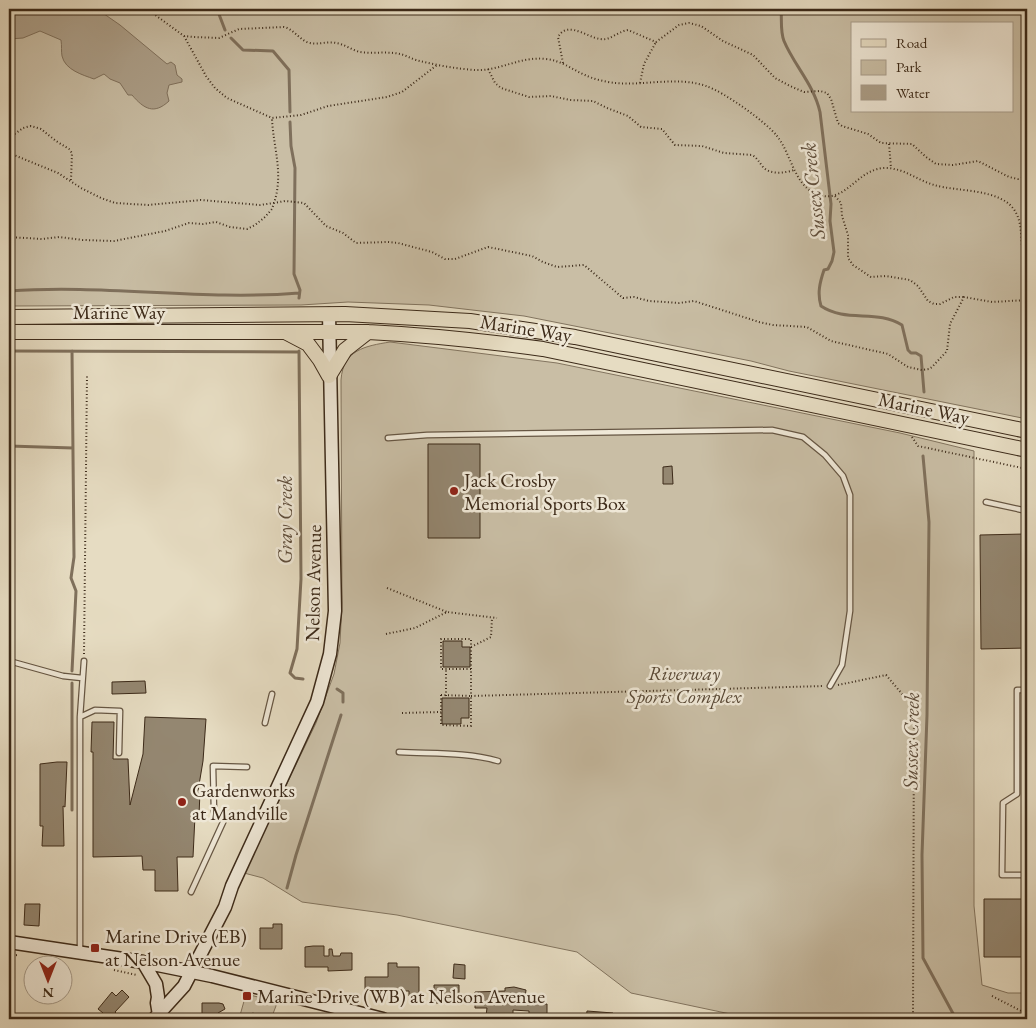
<svg xmlns="http://www.w3.org/2000/svg" width="1036" height="1028" font-family="'EB Garamond',serif">
<style>
.green{fill:#c9bea5;stroke:#82745f;fill-rule:evenodd}
.water{fill:#ac9f89;stroke:#7f705c}
.lines{fill:none;stroke-linecap:round;stroke-linejoin:round}
.stream{stroke:#7f705c;stroke-width:3}
.building{fill:#948771;stroke:#3c2a19}
.lane-casing{stroke:#665643;stroke-width:7}
.secondary-casing{stroke:#3c2a19;stroke-width:15}
.primary-casing{stroke:#3c2a19;stroke-width:16}
.path{stroke:#3c2a19;stroke-width:2;stroke-dasharray:1 2.5;stroke-linecap:butt}
.lane{stroke:#efe8d7;stroke-width:4.5}
.secondary{stroke:#efe8d7;stroke-width:12}
.primary{stroke:#e6dcc2;stroke-width:14}
.poi-dot{fill:#8f2418;stroke:#efe8d7;stroke-width:2}
.labels{text-anchor:middle;stroke-width:5;stroke-linejoin:round;paint-order:stroke}
.street-label{font-size:20px;fill:#3c2a19;stroke:#efe8d7}
.poi-label{font-size:20px;fill:#3c2a19;stroke:#efe8d7;text-anchor:start}
.park-label{font-size:20px;font-style:italic;fill:#584835;stroke:#efe8d7}
.water-label{font-size:21px;font-style:italic;fill:#5e4d3b;stroke:#efe8d7}
</style>
<rect width="100%" height="100%" fill="#e6dcc2"/>
<filter id="stains"><feTurbulence type="fractalNoise" baseFrequency=".004" numOctaves="4"/><feColorMatrix values="0 0 0 0 .2 0 0 0 0 .09 0 0 0 0 .02 0 0 0 .5 -.17"/></filter>
<radialGradient id="worn" r=".72"><stop offset=".6" stop-color="#630" stop-opacity="0"/><stop offset="1" stop-color="#630" stop-opacity=".3"/></radialGradient>
<path class="green" d="M9 9H1027V419L789 371 751 361 524 316 429 305 348 302 301 305 9 306ZM852 24H1012V111H852Z
M390 342 557 363 900 433 974 451V906L982 985 1008 993H1027V1019H754L631 993 577 952 397 915 302 902 263 878 244 873 316 723 334 674 340 643 342 603 341 380C343 350 365 346 390 342Z
M246 994 266 999 273 997 279 998 271 1019H239Z"/>
<path class="water" d="M9 9H97L120 25 167 64 171 62 175 65 177 75 182 79V82L169 85 167 93 169 101C154 115 144 109 132 95H128L120 83 110 79 104 74 94 79C83 75 65 70 62 56 61 51 62 46 61 40L40 31 23 38 9 39Z"/>
<g class="lines">
<path class="stream" d="M217 9 225 30
M781 9C782 19 780 31 784 41 794 65 814 85 820 112L831 204 830 221 834 252 832 261 828 269 824 270C820 282 817 293 821 306 846 323 877 309 902 325L908 350 911 353H916L921 356 924 392
M231 38 243 50 273 51 289 70 290 112
M290 122 291 146 295 168 294 274 300 290 299 298
M9 291C106 284 202 301 299 293
M9 351 299 352
M72 351 74 557 71 578 76 591 72 671
M299 351 301 579 297 649 290 673 295 678 303 679
M9 446 73 448
M923 456 929 522 927 715 922 855 923 958 956 1019
M337 689 343 693V702
M72 810V683
M287 888 296 855 341 715
M252 1019 253 1014"/>
</g>
<path class="building" d="M428 444H480V538H428Z
M672 466 673 484H663V467Z
M1025 534 1027 546V648L981 649 980 535Z
M443 641H462V647H470V667H443Z
M145 681 146 693 112 694V682Z
M442 698H469V718H461V724H442Z
M145 717 206 719 203 761 198 791H200L199 816H195L193 857H177L178 891H155V870H143L142 856 93 857V752H91L92 722H114L113 759H128L130 805 143 754Z
M57 762H67L65 807 63 806 64 846H42L43 826H40V764Z
M984 899H1027V957H984Z
M25 904H40L39 926 24 925Z
M273 924H282V949H260V928H273Z
M313 946H324V956H329V949H332L333 956H340L341 953H352V970L328 971V967H305V947Z
M388 963H397V967H419V996H409V991H365V977H388Z
M454 964 465 965V979L453 978Z
M434 985H459V1003H434Z
M505 988 514 987 526 990 525 998H538L540 1004H547V1019H529V1011L513 1010V1018L486 1016 487 1008H475V992L505 991Z
M122 990 129 997 115 1012 117 1014 113 1019H92L103 1013 98 1009 112 992 116 996Z
M202 1003H219L223 1004 225 1009 218 1013V1019H202Z
M587 1011 613 1013 612 1019H586Z"/>
<g class="lines">
<defs>
<path id="lane" d="M388 438 427 435 772 430 803 437 825 455 843 476 850 495V611L842 665 830 686
M986 502 1027 511
M9 661 63 676 82 678
M1027 690H1017V794L1003 803 1002 875H1027
M80 717 84 661
M265 723 272 694
M399 752C432 754 466 752 498 761
M191 892 225 818 214 812 213 766 247 767
M80 951V717L95 710 120 711 119 753"/>
<path id="secondary" d="M9 942 143 962 212 976 383 1019
M143 962 156 984 158 997 157 1003 159 1015
M154 1019 184 986 225 907 232 886 317 702 330 654 335 611 329 314"/>
<path id="primary" d="M9 317 345 314 470 321 575 337 1027 431
M9 332H368C427 335 485 341 543 349L1027 450
M287 333 308 344 320 360 329 376 345 350 368 332"/>
</defs>
<use href="#lane" class="lane-casing"/>
<use href="#secondary" class="secondary-casing"/>
<use href="#primary" class="primary-casing"/>
<path class="path" d="M147 9 184 36 194 37 219 38 239 29 284 27C294 29 300 41 310 43 318 45 327 41 336 43 344 44 352 50 360 52 373 54 387 51 400 54 405 55 410 58 416 60 435 65 457 69 476 70 500 71 521 56 545 59 561 60 571 69 585 75 593 79 606 82 615 83 645 86 677 76 706 86 724 92 765 121 777 136 792 155 794 187 819 195 842 202 853 179 872 171 878 168 887 167 894 169 907 171 920 181 934 185 957 192 1001 188 1015 211 1025 227 1018 249 1027 266
M184 36 206 76 215 88 227 98 272 118 301 115 328 106 387 97 402 92 437 65
M563 63 558 37C569 18 591 42 606 39 614 37 620 31 628 30L656 42 679 25 689 23 701 26 723 41 753 55 775 78 790 86 804 92 820 91 827 93 831 99 838 123 842 126 868 134 881 143 912 144 926 157 936 164 953 165 978 161 1009 177 1018 179 1027 177
M488 69 495 83 501 88 529 97 551 96 570 100 593 101 607 108 628 116 641 127 662 129 675 145 702 146 724 153 752 155C757 158 759 162 763 167 770 175 785 173 794 170
M640 83 644 64 656 42
M9 138 23 128 31 126 41 129 56 141 69 149 72 153 71 180
M889 144 891 168
M9 153 58 173 81 188 101 198 115 203 148 205 201 200 260 205 274 203C284 173 273 147 272 118
M835 196 841 203 842 216 848 235V258L853 265 871 277 886 276 910 280 918 286 928 301 934 304H940L954 297H964
M9 237 42 239 59 237 83 240 114 241 165 231 189 223 203 224 216 222 230 227 247 229 255 225 265 217 272 209 274 203 285 201 304 203 326 226 343 233 356 243 388 242 398 243 432 252 445 259H455L488 247 532 256 543 262 557 267 584 265 623 298 634 297 649 301 679 303 694 301 759 322 773 325 807 327 831 341 888 354 908 367 922 370 929 369 932 367 947 351 950 324 964 297 992 302 1027 300
M1027 353V365
M912 437 918 446 1027 469
M387 588 447 612
M386 634 415 628 447 612 497 618
M471 647 491 637 492 618
M84 654 87 375
M471 669H441V639H471V696L824 686
M838 685 886 675 914 708 913 1019
M441 695 471 696V726L441 725Z
M446 696V669
M402 713 441 712
M9 956 18 955
M114 970 137 975
M992 996 1027 1014"/>
<use href="#lane" class="lane"/>
<use href="#secondary" class="secondary"/>
<use href="#primary" class="primary"/>
</g>
<g class="poi-dot">
<circle cx="454" cy="491" r="5"/>
<circle cx="182" cy="802" r="5"/>
<rect x="90" y="943" width="10" height="10" rx="2.5"/>
<rect x="242" y="991" width="10" height="10" rx="2.5"/>
</g>
<g class="labels">
<g class="street-label">
<text x="119" y="319">Marine Way</text>
<text transform="translate(526 328) rotate(9)" y="7">Marine Way</text>
<text transform="translate(924 408) rotate(12)" y="7">Marine Way</text>
<text transform="translate(313 583) rotate(-89)" y="7">Nelson Avenue</text>
</g>
<g class="poi-label">
<text x="464" y="487">Jack Crosby<tspan x="464" dy="23">Memorial Sports Box</tspan></text>
<text x="192" y="797">Gardenworks<tspan x="192" dy="23">at Mandville</tspan></text>
<text x="105" y="943">Marine Drive (EB)<tspan x="105" dy="23">at Nelson Avenue</tspan></text>
<text x="257" y="1003">Marine Drive (WB) at Nelson Avenue</text>
</g>
<g class="park-label">
<text x="684" y="680">Riverway<tspan x="684" dy="23">Sports Complex</tspan></text>
</g>
<g class="water-label">
<text transform="translate(813 191) rotate(-96)" y="7">Sussex Creek</text>
<text transform="translate(285 520) rotate(-90)" y="7">Gray Creek</text>
<text transform="translate(911 741) rotate(-89)" y="7">Sussex Creek</text>
</g>
</g>
<rect width="1036" height="1028" fill="none" stroke="#e6dcc2" stroke-width="30"/>
<rect x="10" y="10" width="1016" height="1008" fill="none" stroke="#3c2a19" stroke-width="2.5"/>
<rect x="15" y="15" width="1006" height="998" fill="none" stroke="#3c2a19"/>
<rect x="851" y="22" width="162" height="90" fill="#efe8d7" stroke="#a79c8b"/>
<rect x="861" y="39" width="25" height="8" fill="#e6dcc2" stroke="#a79c8b"/>
<text x="896" y="48" font-size="15" fill="#3c2a19">Road</text>
<rect x="861" y="60" width="25" height="15" fill="#c9bea5" stroke="#a79c8b"/>
<text x="896" y="72" font-size="15" fill="#3c2a19">Park</text>
<rect x="861" y="85" width="25" height="15" fill="#ac9f89" stroke="#a79c8b"/>
<text x="896" y="98" font-size="15" fill="#3c2a19">Water</text>
<g transform="translate(48 980) rotate(180)"><circle r="24" fill="#efe8d7" stroke="#a79c8b"/>
<path d="M0-4L9 19L0 12L-9 19Z" fill="#8f2418"/>
<text y="-8" font-size="14" font-weight="bold" text-anchor="middle" fill="#3c2a19">N</text>
</g>
<rect width="100%" height="100%" filter="url(#stains)"/>
<rect width="100%" height="100%" fill="url(#worn)"/>
</svg>
